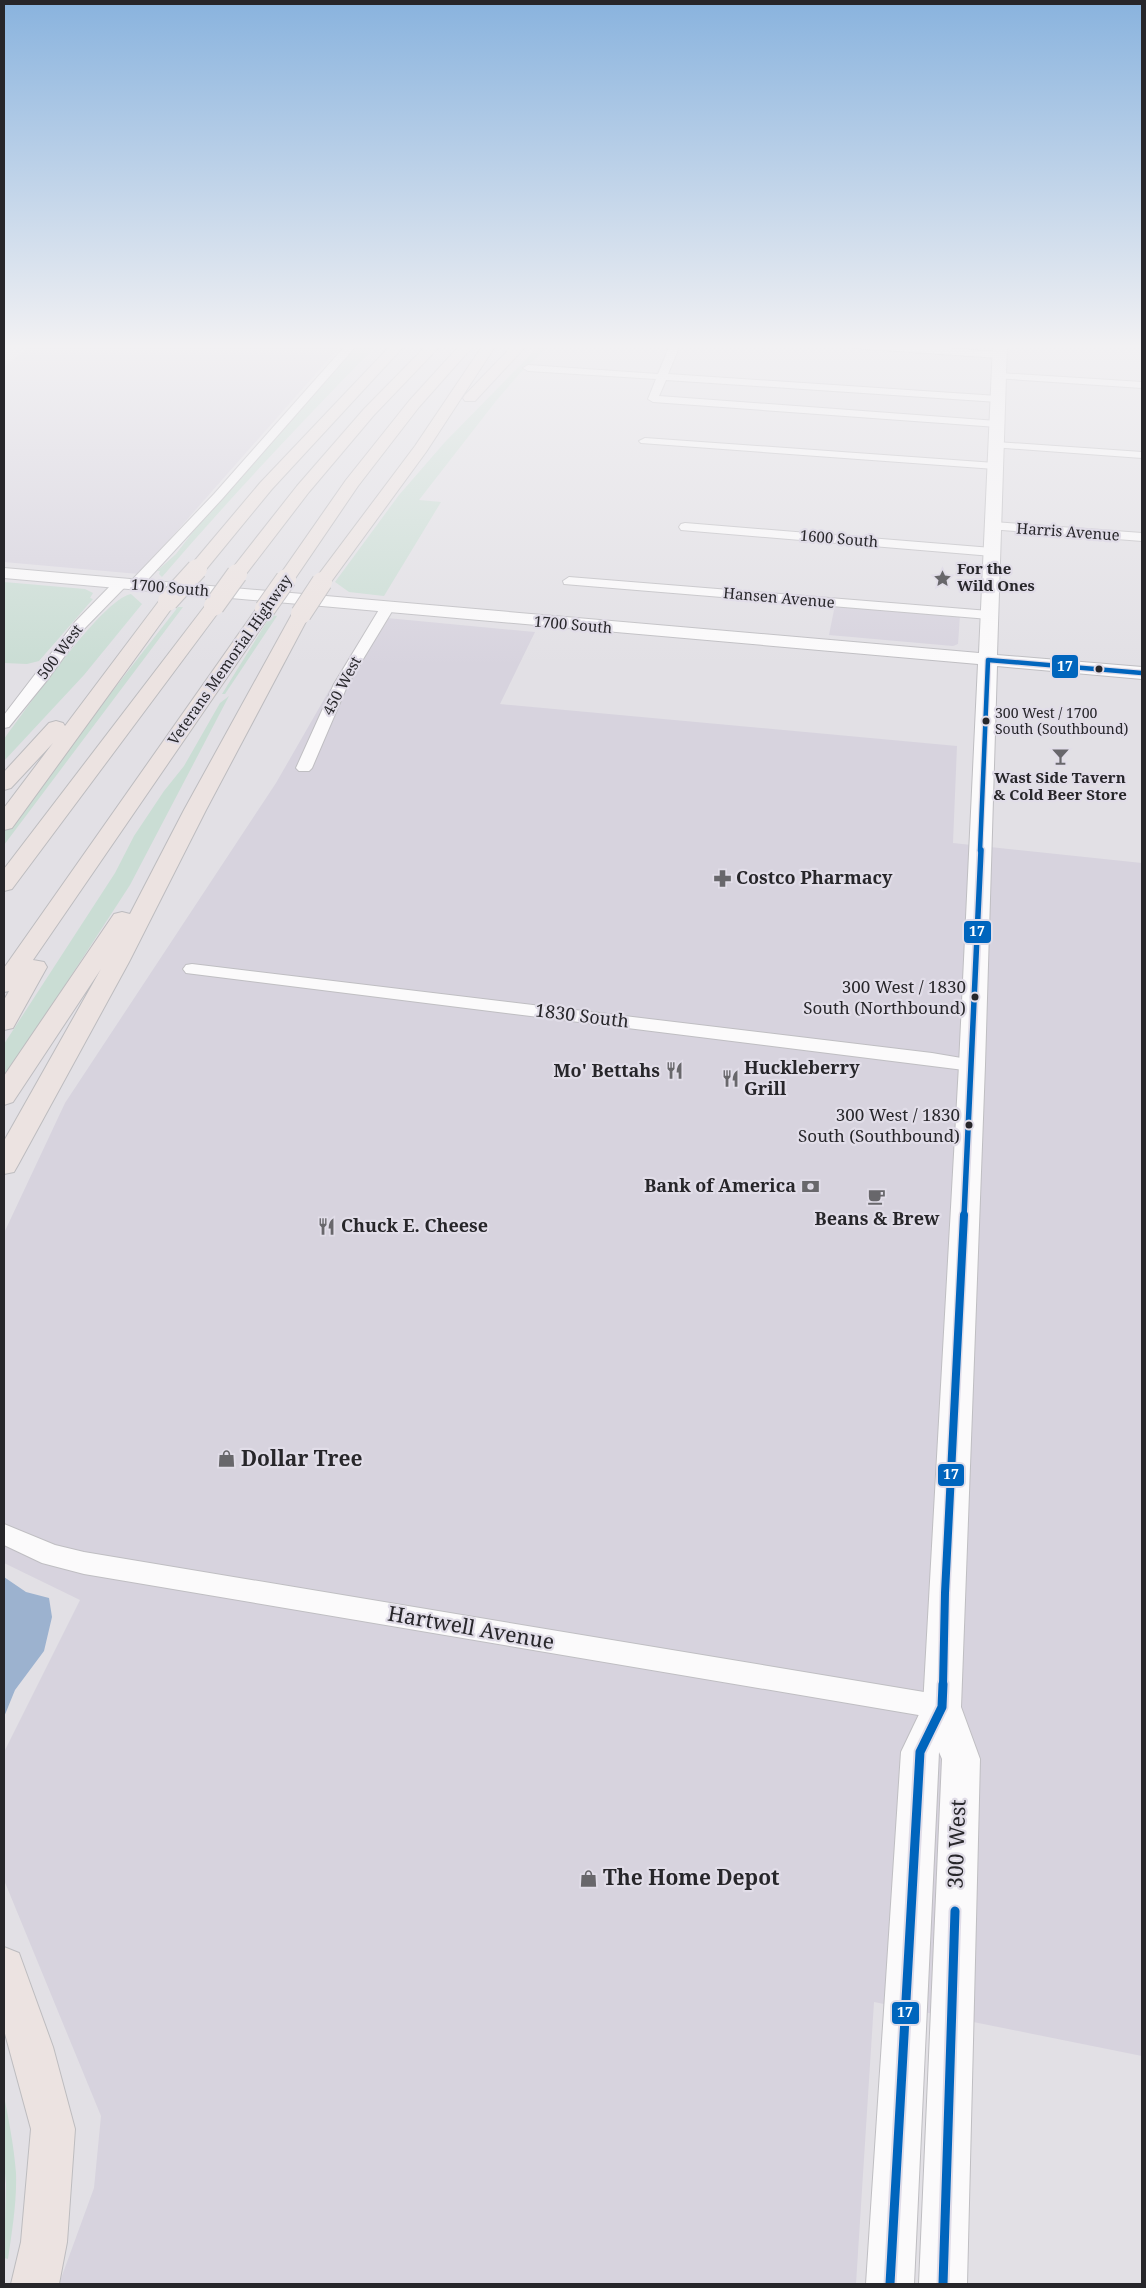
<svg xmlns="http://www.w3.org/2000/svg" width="1146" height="2288" font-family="'Noto Serif',serif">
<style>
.built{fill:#d7d3de}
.green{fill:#caddd4}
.water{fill:#9cb2cf}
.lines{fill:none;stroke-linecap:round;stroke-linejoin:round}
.street-casing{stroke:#bfbec2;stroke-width:2}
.secondary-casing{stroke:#bfbec2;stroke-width:2}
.highway-casing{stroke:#bdbcbf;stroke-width:2}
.street{fill:#fbfafb;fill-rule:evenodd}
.secondary{fill:#fbfafb;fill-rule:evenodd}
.highway{fill:#ece3e1;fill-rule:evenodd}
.highway-bridge-casing{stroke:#bdbcbf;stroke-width:22;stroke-linecap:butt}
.highway-bridge{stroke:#ece3e1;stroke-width:20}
.bus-1-far3-casing{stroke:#e1dde8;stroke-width:7}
.bus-1-far2-casing{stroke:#e1dde8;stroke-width:9}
.bus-1-far1-casing{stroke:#e1dde8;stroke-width:11}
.bus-1-casing{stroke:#e1dde8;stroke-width:13}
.bus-1-far3{stroke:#0065bd;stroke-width:4.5}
.bus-1-far2{stroke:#0065bd;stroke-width:5.5}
.bus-1-far1{stroke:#0065bd;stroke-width:8}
.bus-1{stroke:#0065bd;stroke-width:9}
.bus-dot{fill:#27262a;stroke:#e1dde8;stroke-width:2}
.labels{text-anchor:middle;stroke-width:4.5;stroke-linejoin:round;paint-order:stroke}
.far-bus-label{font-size:14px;fill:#27262a;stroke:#e1dde8;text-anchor:start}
.far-street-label{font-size:15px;fill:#27262a;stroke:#e1dde8}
.far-poi-label{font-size:15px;font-weight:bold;fill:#27262a;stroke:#e1dde8;text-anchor:start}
.bus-label{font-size:17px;fill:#27262a;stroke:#e1dde8;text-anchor:end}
.poi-label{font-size:18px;font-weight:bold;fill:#27262a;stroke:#e1dde8;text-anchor:start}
.street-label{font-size:18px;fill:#27262a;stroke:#e1dde8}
.near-poi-label{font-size:21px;font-weight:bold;fill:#27262a;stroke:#e1dde8;text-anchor:start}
.near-street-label{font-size:21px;fill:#27262a;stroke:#e1dde8}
.line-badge{stroke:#e1dde8;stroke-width:2}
.badge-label{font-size:14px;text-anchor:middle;font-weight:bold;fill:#fff}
</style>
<rect width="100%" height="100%" fill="#e2e0e5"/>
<path class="built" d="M31 345H341L139 574 4 562V367Z
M835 605 960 615 958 644 953 646 829 635Z
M387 618 535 632 500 704 957 746 953 843 1142 863V2056L874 2002 856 2284H59L94 2188 101 2116 4 1880V1752L80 1600 4 1563V1233L65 1103 276 783 330 689H343Z"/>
<path class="green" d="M359 345H377C303 420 231 497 162 577L159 574 160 571H157L176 554 202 520 343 361Z
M540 345H550L521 372 496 401 419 500 441 502 384 596 349 592 335 582 399 495 445 442Z
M4 582 85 589 93 593 90 598 93 599 39 661 27 664 4 663Z
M131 594 142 604 84 675 4 761V739C25 711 102 599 131 594Z
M178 607H183L4 845V830Z
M271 615 277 616 225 694H222Z
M229 696 130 885 4 1079V1044L115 873 134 836 164 791 184 766 220 703Z
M4 2096C9 2121 14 2147 16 2173 17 2201 12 2231 8 2259L4 2258 6 2184 4 2163Z"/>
<path class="water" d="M4 1577 26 1592 49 1598 52 1617 44 1651 15 1690 4 1717Z"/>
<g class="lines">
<defs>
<path id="street" d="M346 345H357L222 499 140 588H130L129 585 130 582 214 494Z
M670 345H680L668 374 998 396 1003 399 998 402 666 380 659 396 997 421 1002 424 997 427 653 402 648 399 656 379 528 371 523 368 528 365 658 374Z
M848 345H903L999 352 1004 355 999 358 853 348Z
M999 373 1142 382V388L995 378 994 376Z
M645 438 995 463 1001 466 995 469 641 443 639 441Z
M996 442 1142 452V458L992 447 990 445Z
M993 522 1142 533V541L989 529 987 526Z
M685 523 992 548 998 552 992 556 681 530 679 527 681 524Z
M569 577 989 611 996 615 989 619 564 584 563 581Z
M120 580 126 584 125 587 85 628 48 679 9 727 4 728V715L75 622 115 581Z
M387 604 394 608 348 684 312 768 309 771H299L296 768 334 684 380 608Z
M192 964 932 1053 979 1061 981 1065 979 1069 972 1071 186 973 183 969 186 965Z
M4 1524 55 1545 84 1552 942 1695 952 1698 956 1707 952 1716 942 1719 84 1574 42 1563 4 1545Z"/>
<path id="secondary" d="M993 345H1007L997 655 1142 667V679L997 666 985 1065 961 1707 980 1759 967 2284H919L942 1759 939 1752 914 2284H866L901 1752 923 1706 959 1065 978 664 4 578V568L979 653Z"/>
<path id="highway" d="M391 345H405L272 489 203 573H191L188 569 191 565 260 483Z
M427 345H441L374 415 309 492 243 578H231L228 574 231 570 297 486 364 409Z
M460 345H474L419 407 358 486 292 583H280L277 579 346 480 409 401Z
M483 345H496L426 452 328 586H316L313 582 415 446Z
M513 345H527L475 401H465L463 398 465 395Z
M168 596 174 597 177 601 174 605 12 828 4 830V808L53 743 11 788 4 790V772L49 723 56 721 63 723 65 726 162 597Z
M214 601 220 602 223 606 220 610 12 889 4 891V869L208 602Z
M265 604 271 605 274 609 33 960 44 962 47 967 13 1028 4 1030V1000L9 991 4 992V968L259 605Z
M301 609 307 610 310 614 206 810 129 962 18 1165 14 1172 4 1174V1141L101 969 13 1102 4 1105V1076L114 914 122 912 130 914 184 810 292 614 295 610Z
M4 1947 19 1953 53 2047 75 2129 67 2242 59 2284H11L21 2242 31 2129 4 2030Z"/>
</defs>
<use href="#street" class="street-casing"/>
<use href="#secondary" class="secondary-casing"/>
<use href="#highway" class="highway-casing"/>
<use href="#street" class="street"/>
<use href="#secondary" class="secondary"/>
<use href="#highway" class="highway"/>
<defs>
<path id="highway-bridge" d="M168 601 197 569
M214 606 237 574
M265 609 286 579
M301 614 322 582"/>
</defs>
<use href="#highway-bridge" class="highway-bridge-casing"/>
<use href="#highway-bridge" class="highway-bridge"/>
<defs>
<path id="bus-1-far3" d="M988 660 1142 673
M980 851 988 660"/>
<path id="bus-1-far2" d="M964 1216 981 850"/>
<path id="bus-1-far1" d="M943 1685 945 1593 964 1215"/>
<path id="bus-1" d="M890 2284 920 1752 942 1707 943 1684
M943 2284 955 1911"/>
</defs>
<use href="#bus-1-far3" class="bus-1-far3-casing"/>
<use href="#bus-1-far2" class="bus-1-far2-casing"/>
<use href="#bus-1-far1" class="bus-1-far1-casing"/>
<use href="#bus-1" class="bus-1-casing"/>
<use href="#bus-1-far3" class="bus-1-far3"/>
<use href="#bus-1-far2" class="bus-1-far2"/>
<use href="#bus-1-far1" class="bus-1-far1"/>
<use href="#bus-1" class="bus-1"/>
</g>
<linearGradient id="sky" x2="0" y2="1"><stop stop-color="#89b3de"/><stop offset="0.52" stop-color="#f2f1f3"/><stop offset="1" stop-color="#f2f1f3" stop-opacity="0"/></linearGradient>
<rect width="1146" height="666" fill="url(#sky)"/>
<defs>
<symbol id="sight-bare" viewBox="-9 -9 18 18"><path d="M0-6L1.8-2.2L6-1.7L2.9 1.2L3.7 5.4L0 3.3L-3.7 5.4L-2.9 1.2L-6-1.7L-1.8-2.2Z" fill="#68676b" stroke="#e1dde8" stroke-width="2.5" paint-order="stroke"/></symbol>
<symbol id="bar-bare" viewBox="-9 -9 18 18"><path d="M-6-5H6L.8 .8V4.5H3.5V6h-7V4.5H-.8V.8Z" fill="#68676b" stroke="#e1dde8" stroke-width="2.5" paint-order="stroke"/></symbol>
<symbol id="pharmacy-bare" viewBox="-9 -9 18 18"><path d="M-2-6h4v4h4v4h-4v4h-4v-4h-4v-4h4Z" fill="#68676b" stroke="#e1dde8" stroke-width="2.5" paint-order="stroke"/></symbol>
<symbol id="restaurant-bare" viewBox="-9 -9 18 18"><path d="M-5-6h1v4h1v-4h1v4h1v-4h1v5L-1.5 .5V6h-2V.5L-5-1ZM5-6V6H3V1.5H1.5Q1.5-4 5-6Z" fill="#68676b" stroke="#e1dde8" stroke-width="2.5" paint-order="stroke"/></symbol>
<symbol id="bank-bare" viewBox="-9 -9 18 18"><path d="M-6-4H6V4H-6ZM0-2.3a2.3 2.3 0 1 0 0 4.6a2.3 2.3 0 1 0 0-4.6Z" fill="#68676b" stroke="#e1dde8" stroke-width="2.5" paint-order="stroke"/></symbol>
<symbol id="cafe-bare" viewBox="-9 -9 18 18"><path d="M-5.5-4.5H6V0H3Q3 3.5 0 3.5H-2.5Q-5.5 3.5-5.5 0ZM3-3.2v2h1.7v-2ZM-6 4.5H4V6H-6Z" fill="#68676b" stroke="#e1dde8" stroke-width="2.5" paint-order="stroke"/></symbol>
<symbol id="shop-bare" viewBox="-9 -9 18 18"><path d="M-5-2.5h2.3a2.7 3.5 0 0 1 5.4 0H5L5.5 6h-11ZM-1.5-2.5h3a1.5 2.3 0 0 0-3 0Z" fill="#68676b" stroke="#e1dde8" stroke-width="2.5" paint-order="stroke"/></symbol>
</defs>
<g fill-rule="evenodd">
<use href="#sight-bare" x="930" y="566" width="25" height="25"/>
<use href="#bar-bare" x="1048" y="744" width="25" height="25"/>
<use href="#pharmacy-bare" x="710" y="866" width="25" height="25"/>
<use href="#restaurant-bare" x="662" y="1058" width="25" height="25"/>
<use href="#restaurant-bare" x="718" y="1066" width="25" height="25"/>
<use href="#bank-bare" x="798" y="1174" width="25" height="25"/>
<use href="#cafe-bare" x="864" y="1184" width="25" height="25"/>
<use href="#restaurant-bare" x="314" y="1214" width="25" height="25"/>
<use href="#shop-bare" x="214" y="1446" width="25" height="25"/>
<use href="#shop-bare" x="576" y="1866" width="25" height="25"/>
</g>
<g class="bus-dot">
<circle cx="1099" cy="669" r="4.5"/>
<circle cx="986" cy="721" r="4.5"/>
<circle cx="975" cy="997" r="4.5"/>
<circle cx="969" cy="1125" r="4.5"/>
</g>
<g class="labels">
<g class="far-bus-label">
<text x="995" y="718">300 West / 1700<tspan x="995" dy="16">South (Southbound)</tspan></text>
</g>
<g class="far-street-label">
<text transform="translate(1068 532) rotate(4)" y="5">Harris Avenue</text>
<text transform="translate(839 539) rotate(5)" y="5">1600 South</text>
<text transform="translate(170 588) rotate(5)" y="5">1700 South</text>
<text transform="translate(779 598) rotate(5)" y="5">Hansen Avenue</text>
<text transform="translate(573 625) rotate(5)" y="5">1700 South</text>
<text transform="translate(60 652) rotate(-53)" y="5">500 West</text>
<text transform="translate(230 660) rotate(-55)" y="5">Veterans Memorial Highway</text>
<text transform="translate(342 686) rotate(-62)" y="5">450 West</text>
</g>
<g class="far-poi-label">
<text x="957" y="574">For the<tspan x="957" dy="17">Wild Ones</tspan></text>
<text x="1060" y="783" text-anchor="middle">Wast Side Tavern<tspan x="1060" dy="17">&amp; Cold Beer Store</tspan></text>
</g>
<g class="bus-label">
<text x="966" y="993">300 West / 1830<tspan x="966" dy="21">South (Northbound)</tspan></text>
<text x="960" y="1121">300 West / 1830<tspan x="960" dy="21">South (Southbound)</tspan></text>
</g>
<g class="poi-label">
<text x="736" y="884">Costco Pharmacy</text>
<text x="744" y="1074">Huckleberry<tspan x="744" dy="21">Grill</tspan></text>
<text x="660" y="1077" text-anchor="end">Mo' Bettahs</text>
<text x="796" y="1192" text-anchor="end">Bank of America</text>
<text x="877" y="1225" text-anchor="middle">Beans &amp; Brew</text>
<text x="341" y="1232">Chuck E. Cheese</text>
</g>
<g class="street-label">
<text transform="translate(582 1016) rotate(7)" y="6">1830 South</text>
</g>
<g class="near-poi-label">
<text x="241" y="1466">Dollar Tree</text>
<text x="603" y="1885">The Home Depot</text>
</g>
<g class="near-street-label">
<text transform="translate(471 1628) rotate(10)" y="7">Hartwell Avenue</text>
<text transform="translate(957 1844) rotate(-88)" y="7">300 West</text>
</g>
</g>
<g class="line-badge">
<rect x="1051" y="654" width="28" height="25" rx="5" fill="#0065bd"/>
<rect x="963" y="920" width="29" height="24" rx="5" fill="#0065bd"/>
<rect x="937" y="1463" width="28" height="24" rx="5" fill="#0065bd"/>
<rect x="891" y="2001" width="29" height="24" rx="5" fill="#0065bd"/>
</g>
<g class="badge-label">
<text x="1065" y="671">17</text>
<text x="977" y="936">17</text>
<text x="951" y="1479">17</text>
<text x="905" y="2017">17</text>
</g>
<rect width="1146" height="2288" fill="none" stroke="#27262a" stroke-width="10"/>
</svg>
